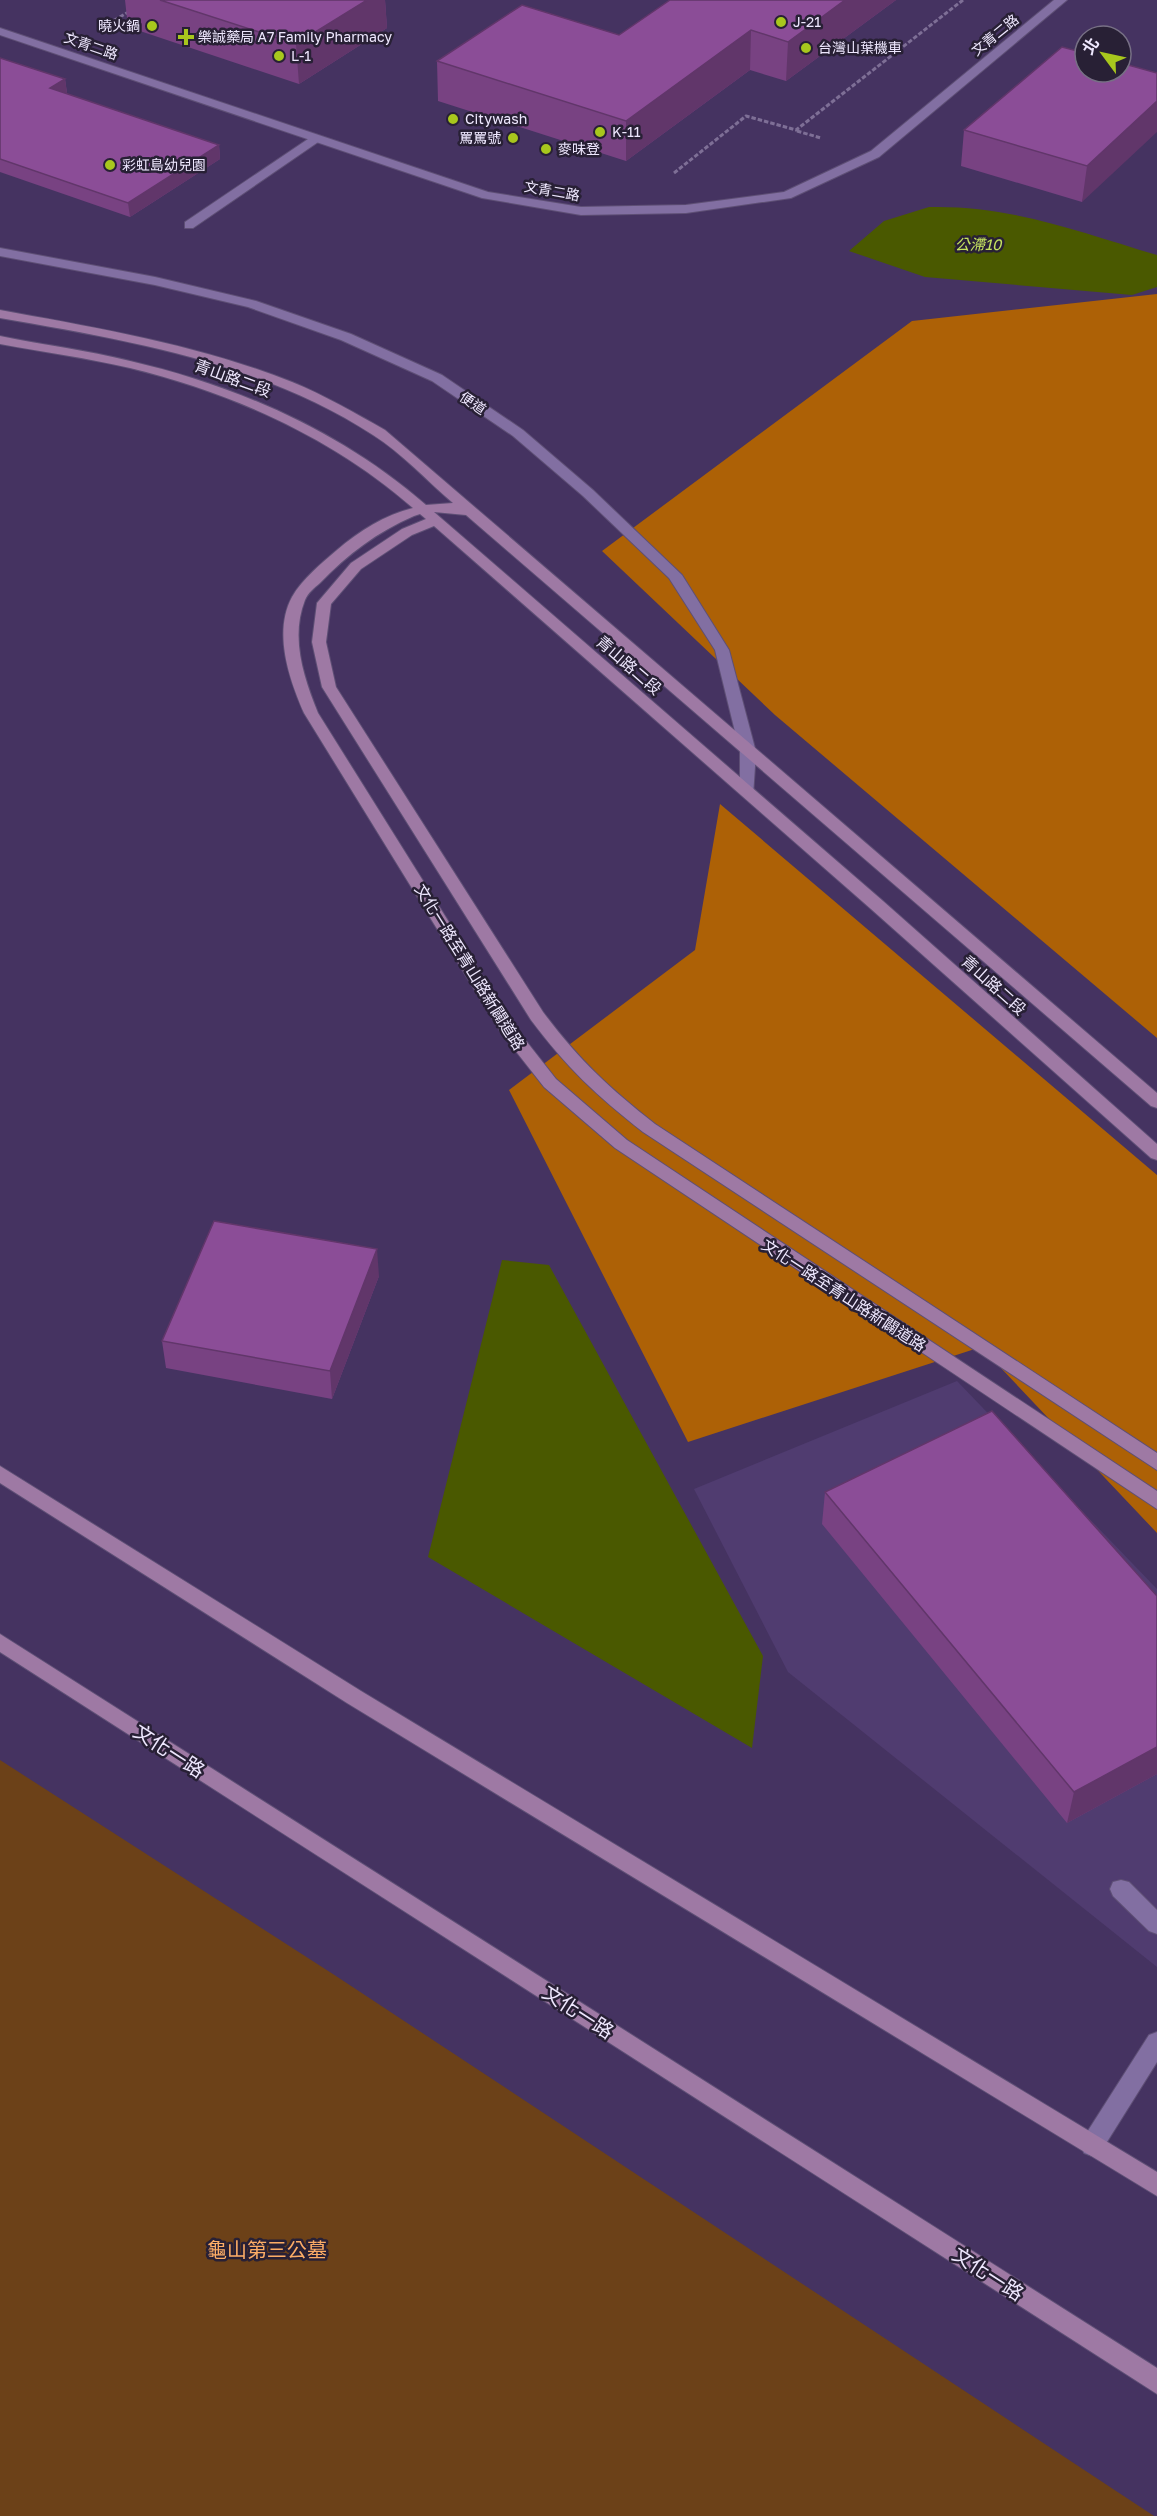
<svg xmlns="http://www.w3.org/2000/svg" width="1157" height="2516" font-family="'Golos Text','Noto Sans TC',sans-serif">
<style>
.built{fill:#503c70}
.green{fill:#6c4118}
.forest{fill:#ad6106}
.water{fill:#4a5900}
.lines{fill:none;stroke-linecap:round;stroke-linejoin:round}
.lane-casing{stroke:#5e4f75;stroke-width:2}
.street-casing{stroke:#5e4f75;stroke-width:2}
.secondary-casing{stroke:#5e4f75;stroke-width:2}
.path{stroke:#7e6f96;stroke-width:3;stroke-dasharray:4.5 2;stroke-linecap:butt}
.lane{fill:#826fa2;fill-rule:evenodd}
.street{fill:#826fa2;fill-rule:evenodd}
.secondary{fill:#9e79a4;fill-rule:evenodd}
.wall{fill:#784282}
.shaded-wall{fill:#61366a}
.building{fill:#8b4d97;stroke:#61366a;stroke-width:1.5}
.poi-dot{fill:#a8c71d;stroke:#282035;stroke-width:2}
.labels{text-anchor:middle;stroke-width:5;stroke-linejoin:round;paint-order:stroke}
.far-poi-label{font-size:14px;fill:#eee7fe;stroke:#282035;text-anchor:start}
.far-street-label{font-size:14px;fill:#eee7fe;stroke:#282035}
.far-water-label{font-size:15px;font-style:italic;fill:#c5e360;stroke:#282035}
.street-label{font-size:16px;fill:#eee7fe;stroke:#282035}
.near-street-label{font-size:20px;fill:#eee7fe;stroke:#282035}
.near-park-label{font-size:20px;fill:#fdad66;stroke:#282035}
</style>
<rect width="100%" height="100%" fill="#453361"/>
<path class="built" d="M957 1381 1157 1589V1967L788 1672 694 1489Z"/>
<path class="green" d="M0 1760 336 1976 1154 2516H0Z"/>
<path class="forest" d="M1157 294V1038L775 715 602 551 912 321Z
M720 804 1157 1175V1533L981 1347 688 1442 509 1090 695 950Z"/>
<path class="water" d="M929 207C1010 205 1080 232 1157 255V287L1132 295 925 277 849 251 884 221Z
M502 1260 549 1265 763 1656 752 1748 428 1557Z"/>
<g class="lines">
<defs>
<path id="lane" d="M314 135 324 138 193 228H185V222Z
M0 248 155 277 256 301 351 334 442 375 523 430 593 490 682 575 729 650 756 752 753 796 748 798 740 793V752L715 650 669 578 583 496 513 436 432 381 341 340 248 307 155 285 0 256Z
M1121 1880 1129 1882 1157 1910V1934L1149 1931 1113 1896 1110 1889 1113 1882Z
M1157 2032V2062L1100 2153 1092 2156 1084 2153 1081 2145 1084 2137 1149 2035Z"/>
<path id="street" d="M1054 0H1067L879 157 791 198 686 213 581 215 482 198 0 35V28L488 192 581 207 686 205 784 192 871 151Z"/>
<path id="secondary" d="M0 310C98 328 199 345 292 382 324 395 355 413 385 430L1157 1093V1108L1151 1106 466 515 434 512 883 901 1157 1144V1160L1151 1158 871 909 434 526 412 535 361 569 331 604 326 642 336 687 543 1012C579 1060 608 1087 655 1124L1157 1453V1470L643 1132C596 1095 567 1068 531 1020L322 687 312 642 317 603 351 563 402 529 426 519 420 514 414 516C377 532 348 554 320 583 314 588 308 593 305 600 290 638 304 678 318 713L512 1023 556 1079 627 1140 1157 1491V1509L615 1148 544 1087 500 1031 304 713C289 679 273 632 292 597 302 579 322 563 337 550 359 531 385 515 413 508 333 438 233 393 130 368 87 358 43 352 0 344V336C43 345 87 350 130 361 238 386 342 432 426 505L453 503C427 481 402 453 373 435 263 363 127 340 0 318Z
M0 1466 361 1691 1157 2172V2196L347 1703 0 1483Z
M0 1634 1157 2368V2394L0 1652Z"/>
</defs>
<use href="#lane" class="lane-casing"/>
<use href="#street" class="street-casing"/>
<use href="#secondary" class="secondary-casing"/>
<path class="path" d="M103 27 130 11
M797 131 821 138
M674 173 746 116 796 130 963 0"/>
<use href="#lane" class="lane"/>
<use href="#street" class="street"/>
<use href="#secondary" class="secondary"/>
</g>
<path class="wall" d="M125 0H385L387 28 299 84 128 27Z
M670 0H896L786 81 750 70 626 161 438 101 437 61 619 35Z
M0 58 65 79 67 93 66 94 219 145 220 159 130 217 0 172Z
M1121 72 1082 202 961 166 964 130Z
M379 1276 332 1399 166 1368 162 1341Z
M825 1492 1157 1596V1774L1067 1823 822 1524Z"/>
<path class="shaded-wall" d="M367 0H385L387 28 299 84 296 44Z
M845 0H896L786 81 788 42Z
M751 30 750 70 626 161V121Z
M65 79 67 93 52 102 50 88Z
M1157 101V132L1082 202 1087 166Z
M219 145 220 159 130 217 128 203Z
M377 1249 379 1276 332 1399 330 1371Z
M1157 1747V1774L1067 1823 1074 1792Z"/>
<path class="building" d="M160 0H367L296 44Z
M670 0H845L788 42 751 30 626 121 437 61 522 5 619 35Z
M1062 47 1085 53V72H1121V63L1157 73V101L1087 166 964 130Z
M0 58 65 79 50 88 219 145 128 203 0 159Z
M214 1221 377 1249 330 1371 162 1341Z
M992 1411 1157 1596V1747L1074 1792 825 1492Z"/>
<g class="poi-dot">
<circle cx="781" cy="22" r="6"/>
<circle cx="152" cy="26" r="6"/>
<path d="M183 28h6v6h6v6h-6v6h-6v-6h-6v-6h6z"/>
<circle cx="806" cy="48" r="6"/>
<circle cx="279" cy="56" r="6"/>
<circle cx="453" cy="119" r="6"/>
<circle cx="600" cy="132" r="6"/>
<circle cx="513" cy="138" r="6"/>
<circle cx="546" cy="149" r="6"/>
<circle cx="110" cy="165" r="6"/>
</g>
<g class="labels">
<g class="far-poi-label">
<text x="793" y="27">J-21</text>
<text x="140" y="31" text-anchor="end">曉火鍋</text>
<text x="198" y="42">樂誠藥局 A7 Family Pharmacy</text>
<text x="818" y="53">台灣山葉機車</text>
<text x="291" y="61">L-1</text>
<text x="465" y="124">Citywash</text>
<text x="612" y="137">K-11</text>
<text x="501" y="143" text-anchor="end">罵罵號</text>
<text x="558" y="154">麥味登</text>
<text x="122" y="170">彩虹島幼兒園</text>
</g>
<g class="far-street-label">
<text transform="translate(995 35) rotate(-39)" y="5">文青二路</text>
<text transform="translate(91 46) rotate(19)" y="5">文青二路</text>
<text transform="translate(552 191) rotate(10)" y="5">文青二路</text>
<text transform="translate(473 403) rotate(34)" y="5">便道</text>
</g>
<g class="far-water-label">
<text x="978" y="250">公滯10</text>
</g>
<g class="street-label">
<text transform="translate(233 378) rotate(20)" y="6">青山路二段</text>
<text transform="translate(629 665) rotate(41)" y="6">青山路二段</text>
<text transform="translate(470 967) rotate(58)" y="6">文化一路至青山路新闢道路</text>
<text transform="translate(994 985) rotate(42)" y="6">青山路二段</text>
<text transform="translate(844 1295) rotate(33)" y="6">文化一路至青山路新闢道路</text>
</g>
<g class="near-street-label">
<text transform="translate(169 1751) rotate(33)" y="7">文化一路</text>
<text transform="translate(578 2012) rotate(33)" y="7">文化一路</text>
<text transform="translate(988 2274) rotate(33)" y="7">文化一路</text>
</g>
<g class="near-park-label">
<text x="267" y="2257">龜山第三公墓</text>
</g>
</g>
<g transform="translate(1103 54) rotate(303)"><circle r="28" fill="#282035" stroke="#777085" stroke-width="1.5"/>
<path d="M0-4.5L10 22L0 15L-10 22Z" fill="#a8c71d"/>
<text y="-9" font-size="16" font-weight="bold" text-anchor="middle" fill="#eee7fe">北</text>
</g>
</svg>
